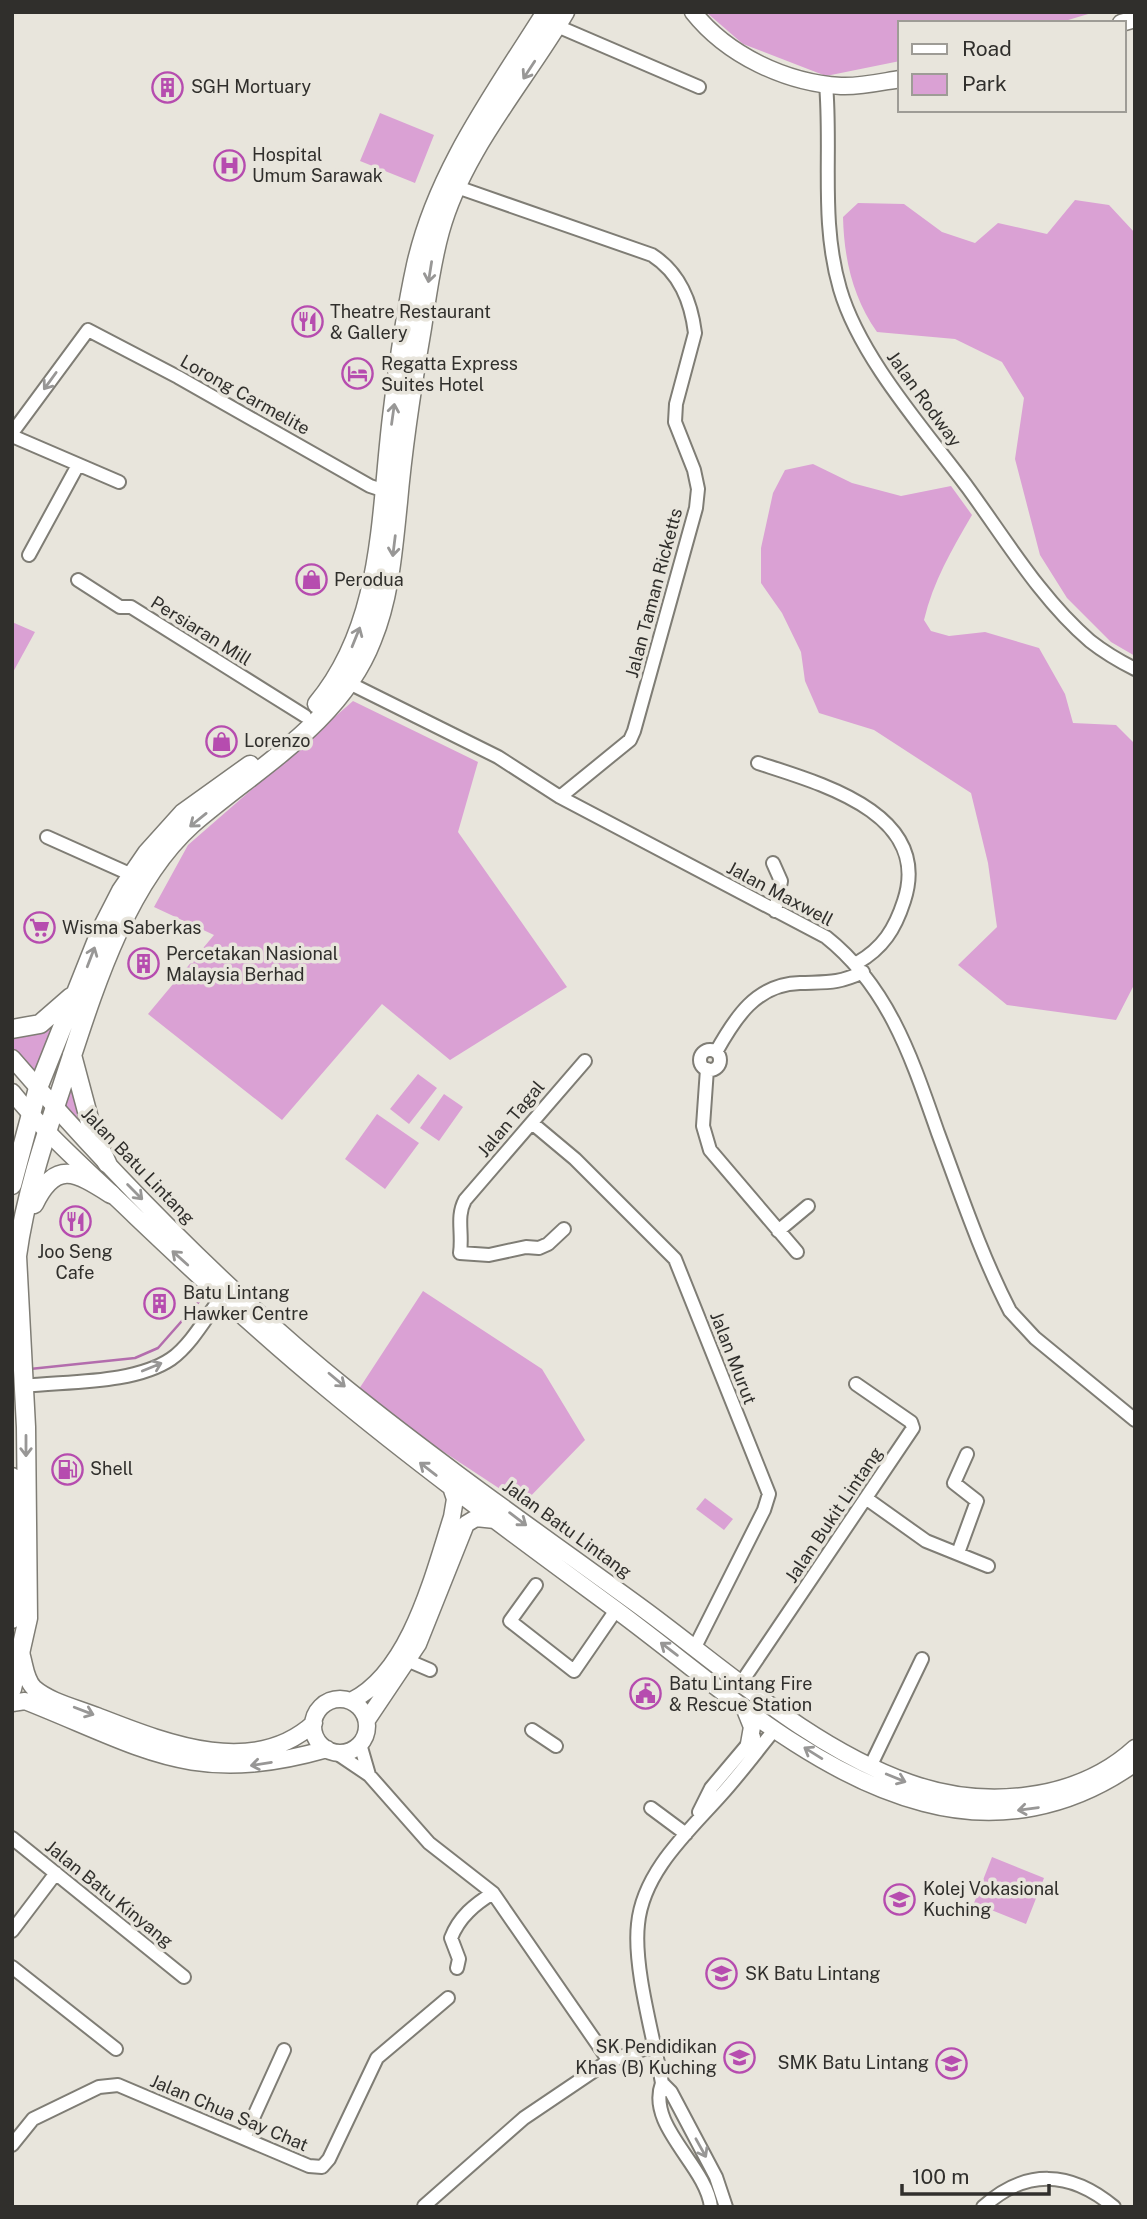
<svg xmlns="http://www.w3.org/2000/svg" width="1147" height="2219" font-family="'Public Sans',sans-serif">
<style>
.green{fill:#daa1d4}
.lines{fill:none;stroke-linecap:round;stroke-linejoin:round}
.stream{stroke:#b36dad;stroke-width:2.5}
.street-casing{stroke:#7f7d75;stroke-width:16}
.secondary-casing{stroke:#7f7d75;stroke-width:19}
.primary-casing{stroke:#7f7d75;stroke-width:21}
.street{stroke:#fff;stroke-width:12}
.secondary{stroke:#fff;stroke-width:16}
.primary{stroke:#fff;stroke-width:18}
.oneway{stroke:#989796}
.labels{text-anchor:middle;stroke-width:7;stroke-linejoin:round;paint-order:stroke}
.poi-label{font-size:18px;fill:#302f2c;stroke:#e8e5dc;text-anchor:start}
.street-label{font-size:18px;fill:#302f2c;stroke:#e8e5dc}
</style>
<rect width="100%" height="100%" fill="#e8e5dc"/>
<path class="green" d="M706 12H1095L1058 23H900V61L826 76 743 44Z
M380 113 434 135 415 183 360 161Z
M1075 200 1109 205 1135 233V656L1111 642 1067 598 1040 555 1015 459 1024 398 1002 362 955 339 877 332C853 298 844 259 843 217L858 203 904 204 942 232 975 243 998 223 1047 234Z
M813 464 852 483 901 496 951 486 972 515C952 549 933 582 924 620L931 631 949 636 985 632 1039 648 1065 694 1073 723 1116 725 1135 744V983L1116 1020 1007 1005 958 965 997 927 988 863 971 793 874 730 819 713 805 681 801 652 782 613 761 583V548L773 493 785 470Z
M12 622 35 632 12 674Z
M353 701 478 762 458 832 567 987 450 1060 382 1004 282 1120 148 1014 214 935 154 907 188 845Z
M57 1020 35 1075 12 1048V1033L30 1035Z
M418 1074 437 1088 409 1124 390 1109Z
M71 1077 86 1131 63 1109Z
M444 1094 463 1107 439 1141 420 1128Z
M377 1114 419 1143 385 1189 345 1159Z
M423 1291 542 1369 585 1440 523 1504 409 1429 359 1389Z
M705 1498 733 1519 724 1530 696 1509Z
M992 1857 1044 1878 1026 1924 974 1903Z"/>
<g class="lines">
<path class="stream" d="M30 1369 135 1358 158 1348 203 1297"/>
<defs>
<path id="street" d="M557 26 699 87
M826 84C832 153 820 221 840 289 860 358 925 430 968 488 1006 540 1041 599 1090 641 1104 652 1119 661 1135 669
M457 187 652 255C680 273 691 301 695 333L676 404 675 422 694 470 698 489 696 508 634 731 630 740 560 797
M12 433 88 330 178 377 370 486 385 491
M12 436 119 482
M29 555 78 465
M78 580 120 607H131L305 716
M349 683 498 757 560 797 826 937C889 987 912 1059 938 1133 960 1192 981 1255 1010 1311L1035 1338 1135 1420
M758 763C819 783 933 813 904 901 895 929 883 948 857 963
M47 837 132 875
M773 863 781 881 775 911
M700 1060a10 10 0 1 1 20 0a10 10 0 1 1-20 0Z
M716 1052C735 1018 756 984 800 983 828 982 837 984 863 972
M707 1069 703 1126 710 1150 797 1252
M532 1123 575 1159 675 1259 769 1494 764 1510 695 1647
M564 1229 548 1244 539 1248 526 1247 489 1255 460 1253C463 1233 456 1217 465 1200L585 1061
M778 1231 808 1206
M24 1386C68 1381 134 1384 171 1359 191 1345 207 1316 222 1296
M867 1499 926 1541 988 1566
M958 1553 977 1501 954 1483 967 1454
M536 1585 510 1621 574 1671 616 1610
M409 1661 430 1670
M741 1683 913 1428 911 1422 856 1384
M532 1730 556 1746
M360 1744 369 1775
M335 1752 369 1775 429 1843 493 1893 607 2058
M870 1767 922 1659
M651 1808 686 1834
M699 1812 711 1788 754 1737
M12 1838 184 1977
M12 1931 56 1873
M12 1967 116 2049
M457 1968 459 1959 451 1938C459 1917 475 1904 493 1893
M607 2058 616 2059 655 2045
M662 2083C654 2038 633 1968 638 1924 643 1872 688 1832 721 1795 740 1774 757 1751 775 1729
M662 2083 671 2092 716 2177 726 2207
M662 2083C646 2126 706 2165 711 2207
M244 2138 284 2050
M12 2145 33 2119 99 2087 118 2085 309 2166 322 2167 329 2159 377 2058 448 1998
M424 2206 524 2118 604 2064 607 2058
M983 2207C1026 2168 1071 2171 1114 2207"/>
<path id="secondary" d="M693 12C727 55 786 83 841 86 860 87 881 82 900 79
M1121 23 1135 19
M12 1058C115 1177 225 1290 347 1389 444 1467 546 1538 646 1611 727 1671 813 1749 910 1783 983 1809 1076 1802 1135 1748
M12 1092C49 1138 93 1175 135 1216 197 1275 260 1334 326 1388 421 1467 520 1539 619 1612 711 1680 811 1774 924 1803 999 1823 1072 1808 1135 1763
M21 1653C25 1665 25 1679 34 1688 50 1702 77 1708 97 1716 164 1742 253 1779 314 1723
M313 1726a27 27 0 1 1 54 0a27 27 0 1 1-54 0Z
M351 1701C410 1672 433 1576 452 1517L455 1499 451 1487
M12 1703 25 1701C146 1749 193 1787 327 1749
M744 1707 752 1727 749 1744
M367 1720 418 1644 466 1524 476 1518 495 1520"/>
<path id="primary" d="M317 704C384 623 380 516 392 417 398 367 405 315 416 265 437 171 496 92 546 12
M12 1029 40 1024 71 997
M72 1055 92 1130 107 1163
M12 1185 38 1088 101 930 121 891 147 853 183 813 250 765
M34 1204C56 1159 76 1172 111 1194
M12 1477V1619
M12 1689 28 1618 26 1427 17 1256C25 1196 45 1137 64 1080 92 995 124 885 192 824 255 769 340 723 372 640 390 596 393 549 398 502 403 444 412 386 422 328 427 295 431 263 440 231 462 151 523 83 565 12"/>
</defs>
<use href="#street" class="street-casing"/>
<use href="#secondary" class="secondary-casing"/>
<use href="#primary" class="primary-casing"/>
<use href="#street" class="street"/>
<use href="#secondary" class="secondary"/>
<use href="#primary" class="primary"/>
</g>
<defs><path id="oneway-shaft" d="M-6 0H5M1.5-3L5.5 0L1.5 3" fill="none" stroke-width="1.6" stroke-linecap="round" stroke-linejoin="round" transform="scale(1.75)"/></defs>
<g class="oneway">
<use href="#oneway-shaft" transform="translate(529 70) rotate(123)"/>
<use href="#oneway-shaft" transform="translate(430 272) rotate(99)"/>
<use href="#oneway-shaft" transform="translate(50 381) rotate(126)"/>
<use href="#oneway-shaft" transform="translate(393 414) rotate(-82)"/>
<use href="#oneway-shaft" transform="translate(394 546) rotate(97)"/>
<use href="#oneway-shaft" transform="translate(356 637) rotate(-68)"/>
<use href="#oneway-shaft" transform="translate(198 820) rotate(141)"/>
<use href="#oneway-shaft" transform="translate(91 957) rotate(-69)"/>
<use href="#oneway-shaft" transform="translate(135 1192) rotate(45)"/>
<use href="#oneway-shaft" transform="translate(180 1258) rotate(-138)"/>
<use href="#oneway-shaft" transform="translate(152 1367) rotate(-22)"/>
<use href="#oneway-shaft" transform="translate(337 1380) rotate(40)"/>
<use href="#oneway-shaft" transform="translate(26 1446) rotate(90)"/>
<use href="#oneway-shaft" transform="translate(428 1469) rotate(-142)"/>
<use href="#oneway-shaft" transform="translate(518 1519) rotate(37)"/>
<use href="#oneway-shaft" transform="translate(669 1649) rotate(-143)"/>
<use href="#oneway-shaft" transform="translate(84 1711) rotate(21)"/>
<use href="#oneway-shaft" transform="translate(813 1753) rotate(-148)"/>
<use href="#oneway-shaft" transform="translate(261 1764) rotate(171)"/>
<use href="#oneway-shaft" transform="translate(896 1778) rotate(22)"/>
<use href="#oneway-shaft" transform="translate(1028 1809) rotate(172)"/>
<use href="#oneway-shaft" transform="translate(701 2148) rotate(61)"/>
</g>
<defs>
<symbol id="building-ring" viewBox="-11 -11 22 22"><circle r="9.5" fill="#e8e5dc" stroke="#b64caf" stroke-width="1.5"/><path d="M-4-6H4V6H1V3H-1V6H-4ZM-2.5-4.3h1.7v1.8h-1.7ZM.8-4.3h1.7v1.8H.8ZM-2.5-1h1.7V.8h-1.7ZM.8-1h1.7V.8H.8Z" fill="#b64caf"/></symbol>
<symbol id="hospital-ring" viewBox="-11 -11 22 22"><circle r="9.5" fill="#e8e5dc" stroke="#b64caf" stroke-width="1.5"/><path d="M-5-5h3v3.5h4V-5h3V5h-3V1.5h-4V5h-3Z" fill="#b64caf"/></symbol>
<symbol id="restaurant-ring" viewBox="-11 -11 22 22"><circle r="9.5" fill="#e8e5dc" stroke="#b64caf" stroke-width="1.5"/><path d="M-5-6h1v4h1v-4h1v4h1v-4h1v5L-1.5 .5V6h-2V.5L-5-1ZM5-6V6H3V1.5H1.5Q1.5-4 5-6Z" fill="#b64caf"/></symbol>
<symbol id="hotel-ring" viewBox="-11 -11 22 22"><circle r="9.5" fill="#e8e5dc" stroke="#b64caf" stroke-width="1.5"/><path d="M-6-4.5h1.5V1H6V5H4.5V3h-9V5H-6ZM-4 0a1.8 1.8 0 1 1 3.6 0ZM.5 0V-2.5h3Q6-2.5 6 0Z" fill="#b64caf"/></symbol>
<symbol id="shop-ring" viewBox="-11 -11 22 22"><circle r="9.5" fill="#e8e5dc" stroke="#b64caf" stroke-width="1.5"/><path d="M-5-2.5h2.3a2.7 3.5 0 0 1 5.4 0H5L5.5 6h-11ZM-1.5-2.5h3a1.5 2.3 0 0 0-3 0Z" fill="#b64caf"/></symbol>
<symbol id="supermarket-ring" viewBox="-11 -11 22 22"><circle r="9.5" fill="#e8e5dc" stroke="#b64caf" stroke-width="1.5"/><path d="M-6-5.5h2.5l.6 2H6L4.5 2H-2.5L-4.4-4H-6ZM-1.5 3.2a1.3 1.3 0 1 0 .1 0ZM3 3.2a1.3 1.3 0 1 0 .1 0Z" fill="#b64caf"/></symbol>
<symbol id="fuel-ring" viewBox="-11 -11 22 22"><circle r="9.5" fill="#e8e5dc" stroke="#b64caf" stroke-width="1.5"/><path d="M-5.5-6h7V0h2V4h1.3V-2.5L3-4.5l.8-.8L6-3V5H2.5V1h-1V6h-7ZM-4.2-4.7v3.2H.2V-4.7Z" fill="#b64caf"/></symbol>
<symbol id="civic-ring" viewBox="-11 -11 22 22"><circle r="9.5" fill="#e8e5dc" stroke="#b64caf" stroke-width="1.5"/><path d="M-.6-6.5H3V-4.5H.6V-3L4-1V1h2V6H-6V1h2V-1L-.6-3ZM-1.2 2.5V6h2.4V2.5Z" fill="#b64caf"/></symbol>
<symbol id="school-ring" viewBox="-11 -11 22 22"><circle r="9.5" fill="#e8e5dc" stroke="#b64caf" stroke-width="1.5"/><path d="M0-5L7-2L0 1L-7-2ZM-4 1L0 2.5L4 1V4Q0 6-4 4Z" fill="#b64caf"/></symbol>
</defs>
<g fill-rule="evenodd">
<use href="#building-ring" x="150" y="70" width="35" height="35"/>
<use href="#hospital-ring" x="212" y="148" width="35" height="35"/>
<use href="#restaurant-ring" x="290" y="304" width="35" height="35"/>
<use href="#hotel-ring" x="340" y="356" width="35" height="35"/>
<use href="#shop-ring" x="294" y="562" width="35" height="35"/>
<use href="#shop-ring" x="204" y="724" width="35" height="35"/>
<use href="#supermarket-ring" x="22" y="910" width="35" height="35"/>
<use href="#building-ring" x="126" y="946" width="35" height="35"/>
<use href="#restaurant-ring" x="58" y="1204" width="35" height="35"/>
<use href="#building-ring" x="142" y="1286" width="35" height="35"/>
<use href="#fuel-ring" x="50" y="1452" width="35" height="35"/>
<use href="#civic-ring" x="628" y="1676" width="35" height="35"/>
<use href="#school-ring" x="882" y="1882" width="35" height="35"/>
<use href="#school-ring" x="704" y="1956" width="35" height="35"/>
<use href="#school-ring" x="722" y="2040" width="35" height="35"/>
<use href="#school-ring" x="934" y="2046" width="35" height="35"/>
</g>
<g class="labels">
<g class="poi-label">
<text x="191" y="93">SGH Mortuary</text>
<text x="252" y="161">Hospital<tspan x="252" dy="21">Umum Sarawak</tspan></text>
<text x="330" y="318">Theatre Restaurant<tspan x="330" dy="21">&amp; Gallery</tspan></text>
<text x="381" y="370">Regatta Express<tspan x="381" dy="21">Suites Hotel</tspan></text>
<text x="334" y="586">Perodua</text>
<text x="244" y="747">Lorenzo</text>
<text x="62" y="934">Wisma Saberkas</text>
<text x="166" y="960">Percetakan Nasional<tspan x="166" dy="21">Malaysia Berhad</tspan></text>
<text x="75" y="1258" text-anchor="middle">Joo Seng<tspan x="75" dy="21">Cafe</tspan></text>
<text x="183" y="1299">Batu Lintang<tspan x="183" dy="21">Hawker Centre</tspan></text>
<text x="90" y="1475">Shell</text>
<text x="669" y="1690">Batu Lintang Fire<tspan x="669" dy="21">&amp; Rescue Station</tspan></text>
<text x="923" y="1895">Kolej Vokasional<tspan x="923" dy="21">Kuching</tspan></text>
<text x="745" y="1980">SK Batu Lintang</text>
<text x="717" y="2053" text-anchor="end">SK Pendidikan<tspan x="717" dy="21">Khas (B) Kuching</tspan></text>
<text x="929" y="2069" text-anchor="end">SMK Batu Lintang</text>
</g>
<g class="street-label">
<text transform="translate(245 395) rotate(29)" y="6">Lorong Carmelite</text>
<text transform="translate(924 399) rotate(54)" y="6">Jalan Rodway</text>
<text transform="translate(654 593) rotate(-75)" y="6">Jalan Taman Ricketts</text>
<text transform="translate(201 631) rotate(32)" y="6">Persiaran Mill</text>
<text transform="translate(780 894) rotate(28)" y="6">Jalan Maxwell</text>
<text transform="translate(511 1119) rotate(-50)" y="6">Jalan Tagal</text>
<text transform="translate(138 1166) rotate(46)" y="6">Jalan Batu Lintang</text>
<text transform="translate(733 1358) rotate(69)" y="6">Jalan Murut</text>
<text transform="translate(834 1515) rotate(-56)" y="6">Jalan Bukit Lintang</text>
<text transform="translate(567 1529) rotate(36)" y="6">Jalan Batu Lintang</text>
<text transform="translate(109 1894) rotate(39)" y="6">Jalan Batu Kinyang</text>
<text transform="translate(229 2113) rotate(23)" y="6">Jalan Chua Say Chat</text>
</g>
</g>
<rect width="1147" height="2219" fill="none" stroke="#302f2c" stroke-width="28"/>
<rect x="898" y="21" width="228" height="91" fill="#e8e5dc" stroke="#9e9c96" stroke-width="2"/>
<rect x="912" y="44" width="35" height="10" fill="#ffffff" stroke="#9e9c96" stroke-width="2"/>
<text x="962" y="56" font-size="21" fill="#302f2c">Road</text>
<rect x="912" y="74" width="35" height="21" fill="#daa1d4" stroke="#9e9c96" stroke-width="2"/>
<text x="962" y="91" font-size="21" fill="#302f2c">Park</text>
<path d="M902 2184v10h147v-10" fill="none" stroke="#302f2c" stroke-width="3.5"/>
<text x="912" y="2184" font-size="21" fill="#302f2c" stroke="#e8e5dc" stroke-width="5" paint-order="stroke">100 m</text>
</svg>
